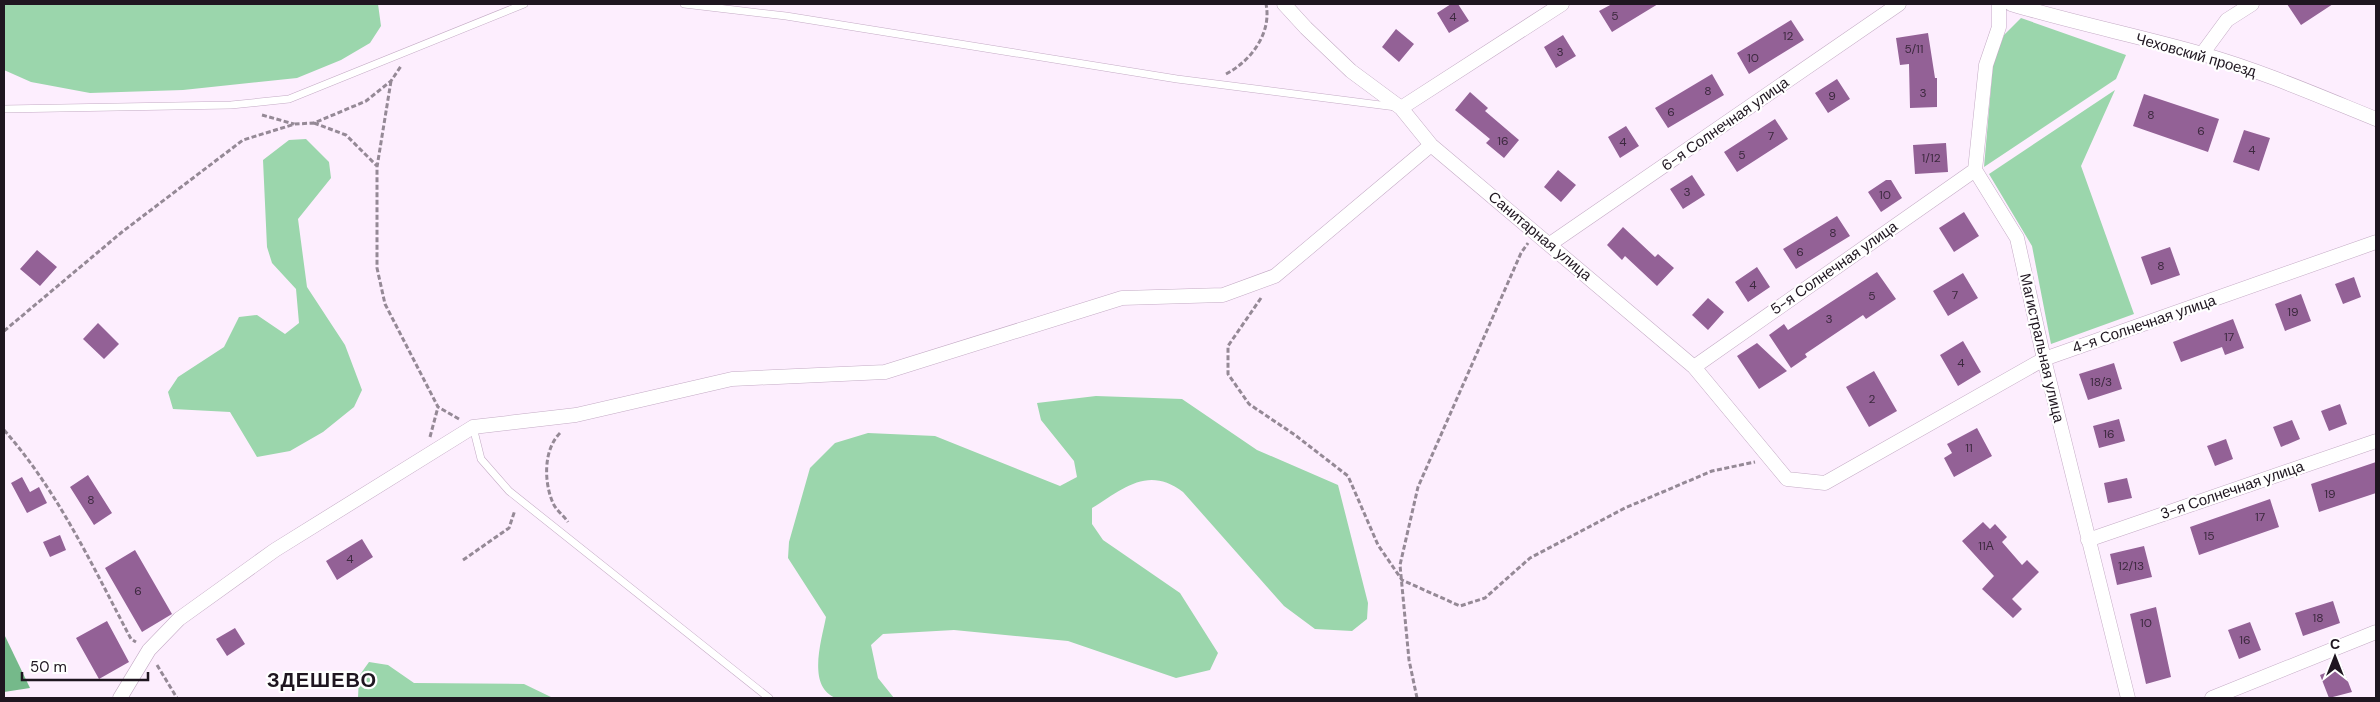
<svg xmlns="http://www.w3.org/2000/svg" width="2380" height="702" font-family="'DM Sans',sans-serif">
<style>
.green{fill:#9bd6ac}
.water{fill:#75b98a}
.building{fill:#936196}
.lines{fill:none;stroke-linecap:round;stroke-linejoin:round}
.lane-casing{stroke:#c4abc5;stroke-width:8}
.street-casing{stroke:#c4abc5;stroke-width:15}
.path{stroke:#958996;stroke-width:3;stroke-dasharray:5 2.5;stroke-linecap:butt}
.lane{stroke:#fff;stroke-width:7}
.street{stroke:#fff;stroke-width:14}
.labels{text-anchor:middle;stroke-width:4.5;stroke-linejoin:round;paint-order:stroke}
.number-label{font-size:12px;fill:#3c293e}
.street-label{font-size:15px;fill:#1f1620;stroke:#fff}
.district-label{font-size:20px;font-weight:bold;letter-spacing:1px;fill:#1f1620;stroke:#fff}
</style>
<rect width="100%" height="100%" fill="#fdeefe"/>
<path class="green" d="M4 4H378L381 26 370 43 341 60 297 78 183 90 90 93 31 82 4 70Z
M2021 18 2126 55 2116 79 1984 167 1993 64 2004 35Z
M2115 90 2081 166 2134 314 2051 344 2032 246 1989 174Z
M306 139 329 162 331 178 298 219 307 287 345 345 362 390 354 407 323 432 290 451 257 457 230 412 173 409 168 392 178 377 224 347 239 317 257 315 285 334 299 323 296 289 272 263 267 247 263 160 289 140Z
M1096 396 1182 399 1257 450 1338 485 1368 603 1367 619 1352 631 1315 629 1284 606 1183 492C1148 465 1123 489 1092 508V524L1103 540 1180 593 1218 653 1210 670 1176 678 1068 641 954 630 883 634 871 645 878 678 894 698C882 698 845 701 836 698 806 687 822 639 826 617L788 558 789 542 810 468 835 443 868 433 935 436 1060 486 1077 477 1074 461 1041 420 1037 403Z
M369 662 388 665 414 683 524 684 553 698H358L359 676Z"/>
<path class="water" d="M4 634 30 688 4 692Z"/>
<path class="building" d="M1451 4H1458L1469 21 1449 33 1437 13Z
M1612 4H1658L1612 32 1599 11Z
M2287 4H2333L2301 25Z
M1791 20 1804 40 1749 74 1737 53Z
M1396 29 1414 44 1399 62 1382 47Z
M1928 33 1935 78H1937V107L1910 108 1909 64 1900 65 1896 38Z
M1563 35 1576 56 1556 68 1544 47Z
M1712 74 1724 95 1668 128 1655 108Z
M1837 79 1850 99 1828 113 1815 93Z
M1470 92 1488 108 1485 111 1519 140 1504 158 1486 143 1490 139 1455 110Z
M2144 94 2219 119 2208 152 2133 126Z
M1775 119 1788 139 1737 172 1724 152Z
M1626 126 1639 146 1620 158 1608 137Z
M2244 130 2270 138 2259 171 2233 162Z
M1946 143 1948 172 1915 174 1913 145Z
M1558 170 1576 185 1561 202 1544 187Z
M1692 175 1705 195 1683 209 1670 189Z
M1886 180H1891L1902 198 1881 212 1868 192Z
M1964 212 1979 236 1954 252 1939 228Z
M1837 216 1850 236 1796 269 1783 249Z
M1623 227 1655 257 1658 254 1674 268 1657 286 1625 256 1622 260 1607 245Z
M2170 247 2180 275 2151 285 2141 257Z
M37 250 57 267 40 286 20 269Z
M1757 267 1770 287 1748 302 1735 282Z
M1877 272 1896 299 1866 319 1863 315 1805 354 1807 357 1791 368 1769 335 1784 324 1788 330Z
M1963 273 1978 298 1948 316 1933 291Z
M2354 277 2361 297 2343 304 2335 284Z
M2301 294 2311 321 2285 331 2275 304Z
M1708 298 1724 312 1708 330 1692 315Z
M2233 319 2244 348 2225 355 2222 347 2181 362 2173 342Z
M98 323 119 344 104 359 83 339Z
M1963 341 1981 372 1958 386 1940 355Z
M1757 343 1787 371 1759 389 1737 356Z
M2114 363 2122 389 2088 400 2079 374Z
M1874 371 1897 411 1869 427 1846 387Z
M2340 404 2347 424 2329 431 2321 411Z
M2119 419 2125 441 2099 448 2093 426Z
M2292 420 2300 439 2281 447 2273 427Z
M1977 428 1992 456 1954 477 1944 458 1952 453 1947 444Z
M2226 439 2233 459 2215 466 2207 446Z
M2376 462V493L2319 512 2311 484Z
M88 475 112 513 94 525 70 487Z
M22 477 30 492 39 487 47 503 27 513 11 483Z
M2127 478 2132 498 2108 503 2104 483Z
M2270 499 2279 527 2199 555 2190 527Z
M1983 522 1990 529 1995 524 2007 537 2002 542 2022 565 2027 560 2039 572 2012 599 2022 609 2013 618 1982 589 1994 576 1962 541Z
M60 535 66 550 50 557 43 542Z
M362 539 373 557 337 580 326 561Z
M2144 546 2152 577 2117 585 2110 554Z
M135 550 172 614 142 632 105 568Z
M2333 601 2340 623 2303 636 2295 613Z
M2156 607 2171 677 2146 684 2130 614Z
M107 621 129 662 99 679 76 638Z
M2250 622 2261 650 2239 659 2228 630Z
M235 628 245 644 227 656 216 639Z
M2342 666 2352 692 2329 698 2320 675Z"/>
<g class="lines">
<defs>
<path id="lane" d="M684 4 786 16 1177 79 1396 107
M4 109 231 105 289 99 524 4
M473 427 481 459 509 491 769 698"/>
<path id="street" d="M1284 4 1306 28 1351 71 1401 108 1431 145 1694 367 1787 479 1825 483 2044 359 2376 242
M1999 4V27L1986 65 1975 170 2017 238 2044 359 2128 698
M2011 4C2074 23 2139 36 2202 54 2262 71 2319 96 2376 119
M2202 54 2227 20 2252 4
M1401 108 1562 4
M1550 244 1899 4
M1694 367 1975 170
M2088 540 2376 441
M120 698 149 650 179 619 275 550 473 427 576 415 732 379 885 372 1122 298 1223 295 1275 276 1431 145
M2212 698 2376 632"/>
</defs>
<use href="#lane" class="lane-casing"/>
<use href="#street" class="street-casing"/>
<path class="path" d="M1226 74C1251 61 1272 33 1266 4
M391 81 377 167V268L385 304 438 407 459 419
M262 115 294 124
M314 123 346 135 377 166
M1261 298 1228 346V374L1249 404 1295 435 1348 476 1378 545 1402 580 1460 606 1485 598 1530 558 1625 508 1712 471 1755 462
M4 331 122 232 243 140 295 124 314 123 366 101 391 81 401 66
M4 430C58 491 93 567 131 639L136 642
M560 433C543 450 544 483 553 503 556 510 564 516 568 522
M430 437 438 407
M463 560 509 528 515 510
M157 665 177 698
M1417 698 1409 660 1400 565 1418 487 1521 253 1528 243"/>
<use href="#lane" class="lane"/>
<use href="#street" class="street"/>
</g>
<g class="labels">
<g class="number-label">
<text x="1615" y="20">5</text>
<text x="1453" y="21">4</text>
<text x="1788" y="40">12</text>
<text x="1914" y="53">5/11</text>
<text x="1560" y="56">3</text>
<text x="1753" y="62">10</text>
<text x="1708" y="95">8</text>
<text x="1923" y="97">3</text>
<text x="1832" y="100">9</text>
<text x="1671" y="116">6</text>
<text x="2151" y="119">8</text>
<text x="2201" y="135">6</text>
<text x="1771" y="140">7</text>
<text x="1503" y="145">16</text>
<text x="1623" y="146">4</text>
<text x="2252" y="154">4</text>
<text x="1742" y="159">5</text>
<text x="1931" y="162">1/12</text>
<text x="1687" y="196">3</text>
<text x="1885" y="199">10</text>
<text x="1833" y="237">8</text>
<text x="1800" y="256">6</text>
<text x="2161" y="270">8</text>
<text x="1753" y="289">4</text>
<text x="1955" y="299">7</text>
<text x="1872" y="300">5</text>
<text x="2293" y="316">19</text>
<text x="1829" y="323">3</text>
<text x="2229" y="341">17</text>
<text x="1961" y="367">4</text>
<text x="2101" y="386">18/3</text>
<text x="1872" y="403">2</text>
<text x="2109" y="438">16</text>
<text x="1969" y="452">11</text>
<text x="2330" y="498">19</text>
<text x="91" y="504">8</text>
<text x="2260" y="521">17</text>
<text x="2209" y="540">15</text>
<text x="1986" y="550">11А</text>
<text x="350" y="563">4</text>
<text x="2131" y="570">12/13</text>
<text x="138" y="595">6</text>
<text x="2318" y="622">18</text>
<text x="2146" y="627">10</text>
<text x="2245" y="644">16</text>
</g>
<g class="street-label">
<text transform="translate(2196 55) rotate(16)" y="5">Чеховский проезд</text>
<text transform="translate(1725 124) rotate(-35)" y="5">6-я Солнечная улица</text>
<text transform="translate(1540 236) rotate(40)" y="5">Санитарная улица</text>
<text transform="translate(1834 268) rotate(-35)" y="5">5-я Солнечная улица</text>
<text transform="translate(2144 324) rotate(-19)" y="5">4-я Солнечная улица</text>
<text transform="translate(2042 348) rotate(77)" y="5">Магистральная улица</text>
<text transform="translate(2232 490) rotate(-19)" y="5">3-я Солнечная улица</text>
</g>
<g class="district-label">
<text x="322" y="687">ЗДЕШЕВО</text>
</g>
</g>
<rect width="2380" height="702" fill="none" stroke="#1f1620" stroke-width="10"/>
<g transform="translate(2335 657)" stroke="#ffffff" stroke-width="4" paint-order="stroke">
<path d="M0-4L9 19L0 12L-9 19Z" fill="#1f1620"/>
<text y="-8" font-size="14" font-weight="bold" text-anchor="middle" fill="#1f1620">С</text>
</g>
<path d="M22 672v8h126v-8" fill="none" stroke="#1f1620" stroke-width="2.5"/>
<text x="30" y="672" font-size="15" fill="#1f1620" stroke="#ffffff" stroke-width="4" paint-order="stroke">50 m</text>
</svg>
